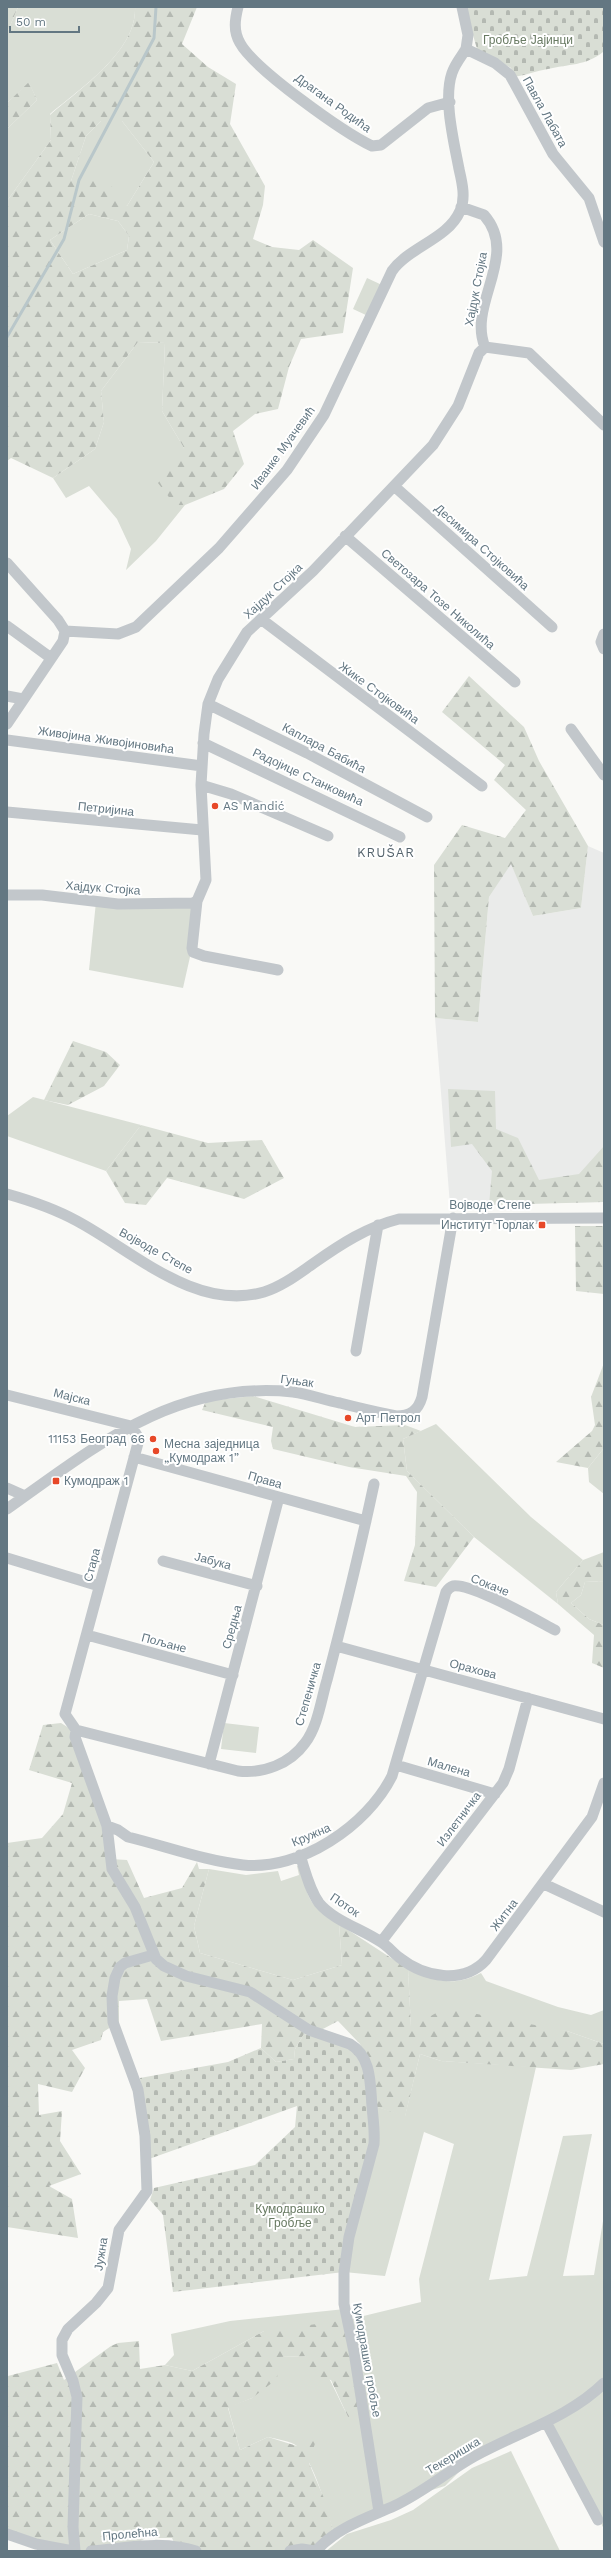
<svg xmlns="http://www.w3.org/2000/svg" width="611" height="2558" font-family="'Work Sans',sans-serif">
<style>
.built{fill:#eaebea}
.grass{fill:#d9ded5}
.forest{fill:url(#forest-firs);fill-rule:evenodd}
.cemetery{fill:url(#cemetery-stones)}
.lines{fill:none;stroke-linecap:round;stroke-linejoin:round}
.stream{stroke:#b9c7ca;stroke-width:3}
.minor{stroke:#c2c7cb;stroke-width:11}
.poi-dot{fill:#e74828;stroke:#fff;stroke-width:1.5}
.labels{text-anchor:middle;stroke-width:4;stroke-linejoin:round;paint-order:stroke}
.park-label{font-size:12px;fill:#687a62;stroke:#fff}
.street-label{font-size:12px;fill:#637782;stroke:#fff}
.poi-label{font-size:12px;fill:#637782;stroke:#fff;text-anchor:start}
.neighbourhood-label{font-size:13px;letter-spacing:1px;fill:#55646d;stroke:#fff}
</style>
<defs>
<pattern id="forest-firs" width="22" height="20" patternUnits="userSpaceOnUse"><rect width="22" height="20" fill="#d9ded5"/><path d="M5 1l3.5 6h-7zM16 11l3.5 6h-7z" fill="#b4b9b2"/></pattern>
<pattern id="cemetery-stones" width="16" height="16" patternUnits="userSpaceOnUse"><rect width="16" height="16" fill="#d9ded5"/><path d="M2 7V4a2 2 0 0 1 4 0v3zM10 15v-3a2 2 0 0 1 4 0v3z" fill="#b4b9b2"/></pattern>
</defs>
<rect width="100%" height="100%" fill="#f9f9f6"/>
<path class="built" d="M588 846 604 853V1202L450 1205 435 1018 478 1022 489 897 511 863 533 916 581 908Z"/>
<path class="grass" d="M18 7H135C137 51 81 88 50 114L51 140 7 201V129L37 100 29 83 7 103V33Z
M101 121H122L154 162 127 206 71 181 86 136Z
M89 214 118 221 129 236 127 250 73 274 50 240Z
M367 278 382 285 368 316 353 309Z
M138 342 165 343 162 411 184 448 175 505H185L156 541 126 570 131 549 117 519 89 486 66 498 53 478 95 449 104 422 101 391Z
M96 902 193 903 192 948 183 988 89 970Z
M33 1097 141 1125 106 1171 7 1136V1116Z
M436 1424 531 1517 583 1560 556 1592 558 1604 474 1537 407 1471 403 1439Z
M604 1448V1494L589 1482 588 1468Z
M604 1581V1625L589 1619 571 1603 581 1595 585 1582Z
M224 1723 259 1727 256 1753 221 1749Z
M301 1865C307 1900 309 1905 339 1924L342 1965 293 1980 200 1953 194 1926 209 1869 246 1875 278 1871 281 1881 299 1875 297 1866Z
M408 1969C435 1980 452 1988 481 1973L486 1981 558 2007 591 2015 604 2010V2044L567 2031 411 2028Z
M420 2054 441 2061 536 2067 489 2280 527 2276 563 2136 592 2134 563 2276 594 2275 604 2215V2529L546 2422 476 2455 445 2486 412 2496 334 2534C328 2513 314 2460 297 2446 291 2441 276 2439 268 2437L240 2450 228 2407 252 2398 279 2357 307 2356 330 2380 348 2417 354 2353 264 2331 192 2371 165 2365 174 2355 171 2334 230 2321 345 2309 347 2320 421 2302 419 2279 454 2144 424 2132 385 2276 344 2272 372 2105 405 2116Z
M511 2451 560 2551H326L347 2534 391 2520 413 2510 472 2468Z"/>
<path class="forest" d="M7 7H18L7 33Z
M135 7H197L182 44 208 67 236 84 230 124 265 186 263 205 253 239 272 247 299 250 313 240 353 268 343 333 301 339 289 367 278 409 255 414 233 431 244 464 224 489 185 505H175L158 483 184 448 162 411 165 343 138 342 101 391 104 422 95 449 53 478 11 458 7 461V201L51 140 50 115C81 88 137 51 135 7ZM101 121H122L154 162 127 206 106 179 71 181 86 136ZM89 214 118 221 129 236 127 250 73 274 50 240Z
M29 82 37 100 7 129V103Z
M469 676 524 727 539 761 588 846 581 908 533 916 511 864 489 897 478 1022 435 1018 434 865 462 825 505 838 526 810 494 780 505 765 442 712Z
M73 1041 106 1052 120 1065 104 1086 68 1105 44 1100Z
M448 1089 495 1091 496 1129 518 1138 539 1180 579 1174 604 1146V1202L489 1205 492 1171 472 1144 451 1147Z
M141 1125 208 1143 262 1140 284 1178 244 1199 167 1178 146 1205 125 1203 106 1171Z
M575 1226H604V1294L576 1291Z
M604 1363V1448L588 1468 556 1462 592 1431 595 1425 591 1397Z
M253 1396 355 1427 405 1425 421 1431 403 1439 407 1471 474 1537 436 1587 404 1581 415 1545 417 1492 406 1476 349 1467 273 1449 271 1441 273 1427 202 1410 206 1401Z
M604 1552V1581L585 1582 581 1595 571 1603 589 1619 604 1625V1668L592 1663 594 1635 558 1604 556 1592 583 1560Z
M61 1723 69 1728 102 1812 110 1859 127 1860 144 1898 182 1888 197 1862 199 1869H209L194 1926 200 1953 293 1980 342 1965 339 1924 408 1969 411 2027 445 2008 567 2031 604 2044V2064L571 2070 441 2061 420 2054 405 2117 372 2105 370 2073 360 2044 338 2021 321 2030 304 2034 295 2049 294 2059 276 2062 261 2048 262 2024 161 2041 147 1999 119 2001V2022L103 2032 101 2040 72 2050 85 2068 72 2092 38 2084 39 2115 62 2111 60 2141 81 2174 49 2186 72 2199 78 2238 7 2227V1843L42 1838 63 1814 72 1783 29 1770 43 1725Z
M347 2320 362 2410 348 2417 331 2380 309 2377 307 2356 279 2357 277 2379 252 2398 228 2408 240 2450 268 2437 297 2446 316 2440 309 2463 326 2503 334 2534 316 2551H178L172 2538H146L122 2551H44L7 2534 8 2376 57 2363 64 2380 111 2346 118 2343 139 2341 140 2369 165 2365 192 2371 264 2331Z"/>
<path class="cemetery" d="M465 7H604L603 52C586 66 568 64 548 69 536 71 526 75 514 77L511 68 477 49Z
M304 2034 350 2044 364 2060 374 2144 344 2272 173 2292 163 2215 150 2200 154 2188 255 2165 295 2127 297 2106 149 2159 140 2078 228 2062 261 2048 276 2062 294 2059 295 2049Z"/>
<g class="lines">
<path class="stream" d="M7 337 64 239 79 180 154 38 156 7"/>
<path class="minor" d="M238 7C235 19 233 31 240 43 254 69 343 132 372 146L381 145 428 108 450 102
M462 7 468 35 466 49 495 63 510 75 553 154 589 198 604 242
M461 207 484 215C520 256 467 304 485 347
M394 486 552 627
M345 536 515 682
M7 563 58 620 65 631 63 641 7 724
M261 619 482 786
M7 626 51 658
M65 631 118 634 136 627 219 548 287 470 324 415 392 271C409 247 448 239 460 211 466 198 462 182 459 169 454 142 443 99 452 73 455 64 461 57 466 49
M604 634 601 642 604 649
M7 696 23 699
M208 704 307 753 427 817
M571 729 604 775
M7 740 202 766
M203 743 400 837
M201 785 231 794 328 836
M7 812 202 830
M7 895H42L118 904 193 903 197 901
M278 970 204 956 193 952 192 948 197 901 206 880 201 785 204 734 208 704 218 679 247 632 313 571 433 445 458 406 479 353 485 347 529 353 604 425
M7 1194C32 1201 55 1209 77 1221 133 1251 196 1312 264 1292 283 1286 298 1274 314 1263 341 1244 367 1227 399 1219L604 1218
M356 1351 378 1225
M7 1395 131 1426
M131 1426 138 1437V1443L65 1714 76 1730 75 1737 107 1826 112 1869 135 1907 156 1959 164 1966 186 1976 250 1992 309 2030 350 2044C372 2057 370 2084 372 2106 373 2119 375 2131 374 2144L349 2237 344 2272V2304L354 2352 379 2512
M134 1457 366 1521
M7 1488 25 1496
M7 1509C97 1445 175 1380 293 1392 309 1394 324 1400 340 1403 359 1408 377 1412 396 1416 410 1416 418 1411 422 1397L453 1218
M7 1558 99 1586
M163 1561 257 1586
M87 1635 233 1675
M336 1646 604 1719
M76 1730 238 1771C263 1774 290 1764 305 1743 318 1726 321 1700 327 1680 344 1615 360 1550 374 1484
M209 1764 279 1497
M396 1765 495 1794
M107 1826 118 1830 128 1837C165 1846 206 1861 243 1865 300 1871 367 1826 392 1776L446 1592C448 1589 450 1587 453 1586 472 1583 536 1620 555 1630
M300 1855C305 1870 309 1889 319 1903 334 1921 362 1929 381 1942 388 1946 393 1953 400 1958 424 1977 463 1985 486 1960L592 1817 604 1783
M544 1884 604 1912
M381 1942 503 1783 509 1769 528 1698
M546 2422 598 2520
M7 2534 36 2544 73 2551
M75 2551 73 2527 77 2397 73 2381 62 2355V2340L68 2329 96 2303 108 2288 119 2230 147 2191 145 2136 138 2090 113 2022 112 1996 115 1978 120 1967 125 1963 153 1955
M91 2551C127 2548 160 2540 196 2551
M290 2551 302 2549 315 2551
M316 2551C336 2528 367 2518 394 2506 424 2492 449 2470 477 2455 519 2432 570 2417 604 2383"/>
</g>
<g class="poi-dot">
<circle cx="215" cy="806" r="4"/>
<rect x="538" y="1221" width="8" height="8" rx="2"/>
<circle cx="348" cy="1418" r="4"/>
<circle cx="153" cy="1439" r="4"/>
<circle cx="156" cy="1451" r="4"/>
<rect x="52" y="1477" width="8" height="8" rx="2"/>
</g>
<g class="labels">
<g class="park-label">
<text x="528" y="44">Гробље Јајинци</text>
<text x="290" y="2213">Кумодрашко<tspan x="290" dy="14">Гробље</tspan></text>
</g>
<g class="street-label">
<text transform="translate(333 103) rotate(36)" y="4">Драгана Родића</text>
<text transform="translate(545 112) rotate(61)" y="4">Павла Лабата</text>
<text transform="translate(476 289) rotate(-79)" y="4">Хајдук Стојка</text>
<text transform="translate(283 448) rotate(-54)" y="4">Иванке Муачевић</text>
<text transform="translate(482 547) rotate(42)" y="4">Десимира Стојковића</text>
<text transform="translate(273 591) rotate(-43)" y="4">Хајдук Стојка</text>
<text transform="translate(438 599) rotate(41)" y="4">Светозара Тозе Николића</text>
<text transform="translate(379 693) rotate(36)" y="4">Жике Стојковића</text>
<text transform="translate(106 740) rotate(8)" y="4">Живојина Живојиновића</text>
<text transform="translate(324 748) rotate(28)" y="4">Каплара Бабића</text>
<text transform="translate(308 777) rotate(25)" y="4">Радојице Станковића</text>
<text transform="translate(106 809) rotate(6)" y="4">Петријина</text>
<text transform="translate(103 888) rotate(4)" y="4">Хајдук Стојка</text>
<text x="490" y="1209">Војводе Степе</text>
<text transform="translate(156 1251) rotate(29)" y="4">Војводе Степе</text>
<text transform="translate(297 1381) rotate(8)" y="4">Гуњак</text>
<text transform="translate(72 1397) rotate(14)" y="4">Мајска</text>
<text transform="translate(265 1480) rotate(16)" y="4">Права</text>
<text transform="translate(213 1561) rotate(15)" y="4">Јабука</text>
<text transform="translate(92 1565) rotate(-75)" y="4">Стара</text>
<text transform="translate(490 1585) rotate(22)" y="4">Сокаче</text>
<text transform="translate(232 1627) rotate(-75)" y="4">Средња</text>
<text transform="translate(164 1643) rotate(15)" y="4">Пољане</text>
<text transform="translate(473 1669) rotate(15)" y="4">Орахова</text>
<text transform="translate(308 1694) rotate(-74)" y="4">Степеничка</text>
<text transform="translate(449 1767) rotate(16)" y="4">Малена</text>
<text transform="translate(459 1819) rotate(-53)" y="4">Излетничка</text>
<text transform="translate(311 1835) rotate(-23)" y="4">Кружна</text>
<text transform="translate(345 1905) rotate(34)" y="4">Поток</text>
<text transform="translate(504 1915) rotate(-53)" y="4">Житна</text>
<text transform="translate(101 2254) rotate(-81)" y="4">Јужна</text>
<text transform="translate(367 2360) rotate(80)" y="4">Кумодрашко гробље</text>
<text transform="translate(453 2456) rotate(-31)" y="4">Текеришка</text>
<text transform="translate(130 2534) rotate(-5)" y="4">Пролећна</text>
</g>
<g class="poi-label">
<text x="223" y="810">AS Mandić</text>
<text x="534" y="1229" text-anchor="end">Институт Торлак</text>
<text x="356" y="1422">Арт Петрол</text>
<text x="145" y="1443" text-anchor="end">11153 Београд 66</text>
<text x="164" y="1448">Месна заједница<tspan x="164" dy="14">„Кумодраж 1”</tspan></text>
<text x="64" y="1485">Кумодраж 1</text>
</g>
<g class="neighbourhood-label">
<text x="386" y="857">KRUŠAR</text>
</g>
</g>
<rect width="611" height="2558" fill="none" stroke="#637782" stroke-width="16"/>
<path d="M10 26v6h69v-6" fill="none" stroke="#637782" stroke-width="2"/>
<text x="16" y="26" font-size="12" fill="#637782" stroke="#ffffff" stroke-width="3" paint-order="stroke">50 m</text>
</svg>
